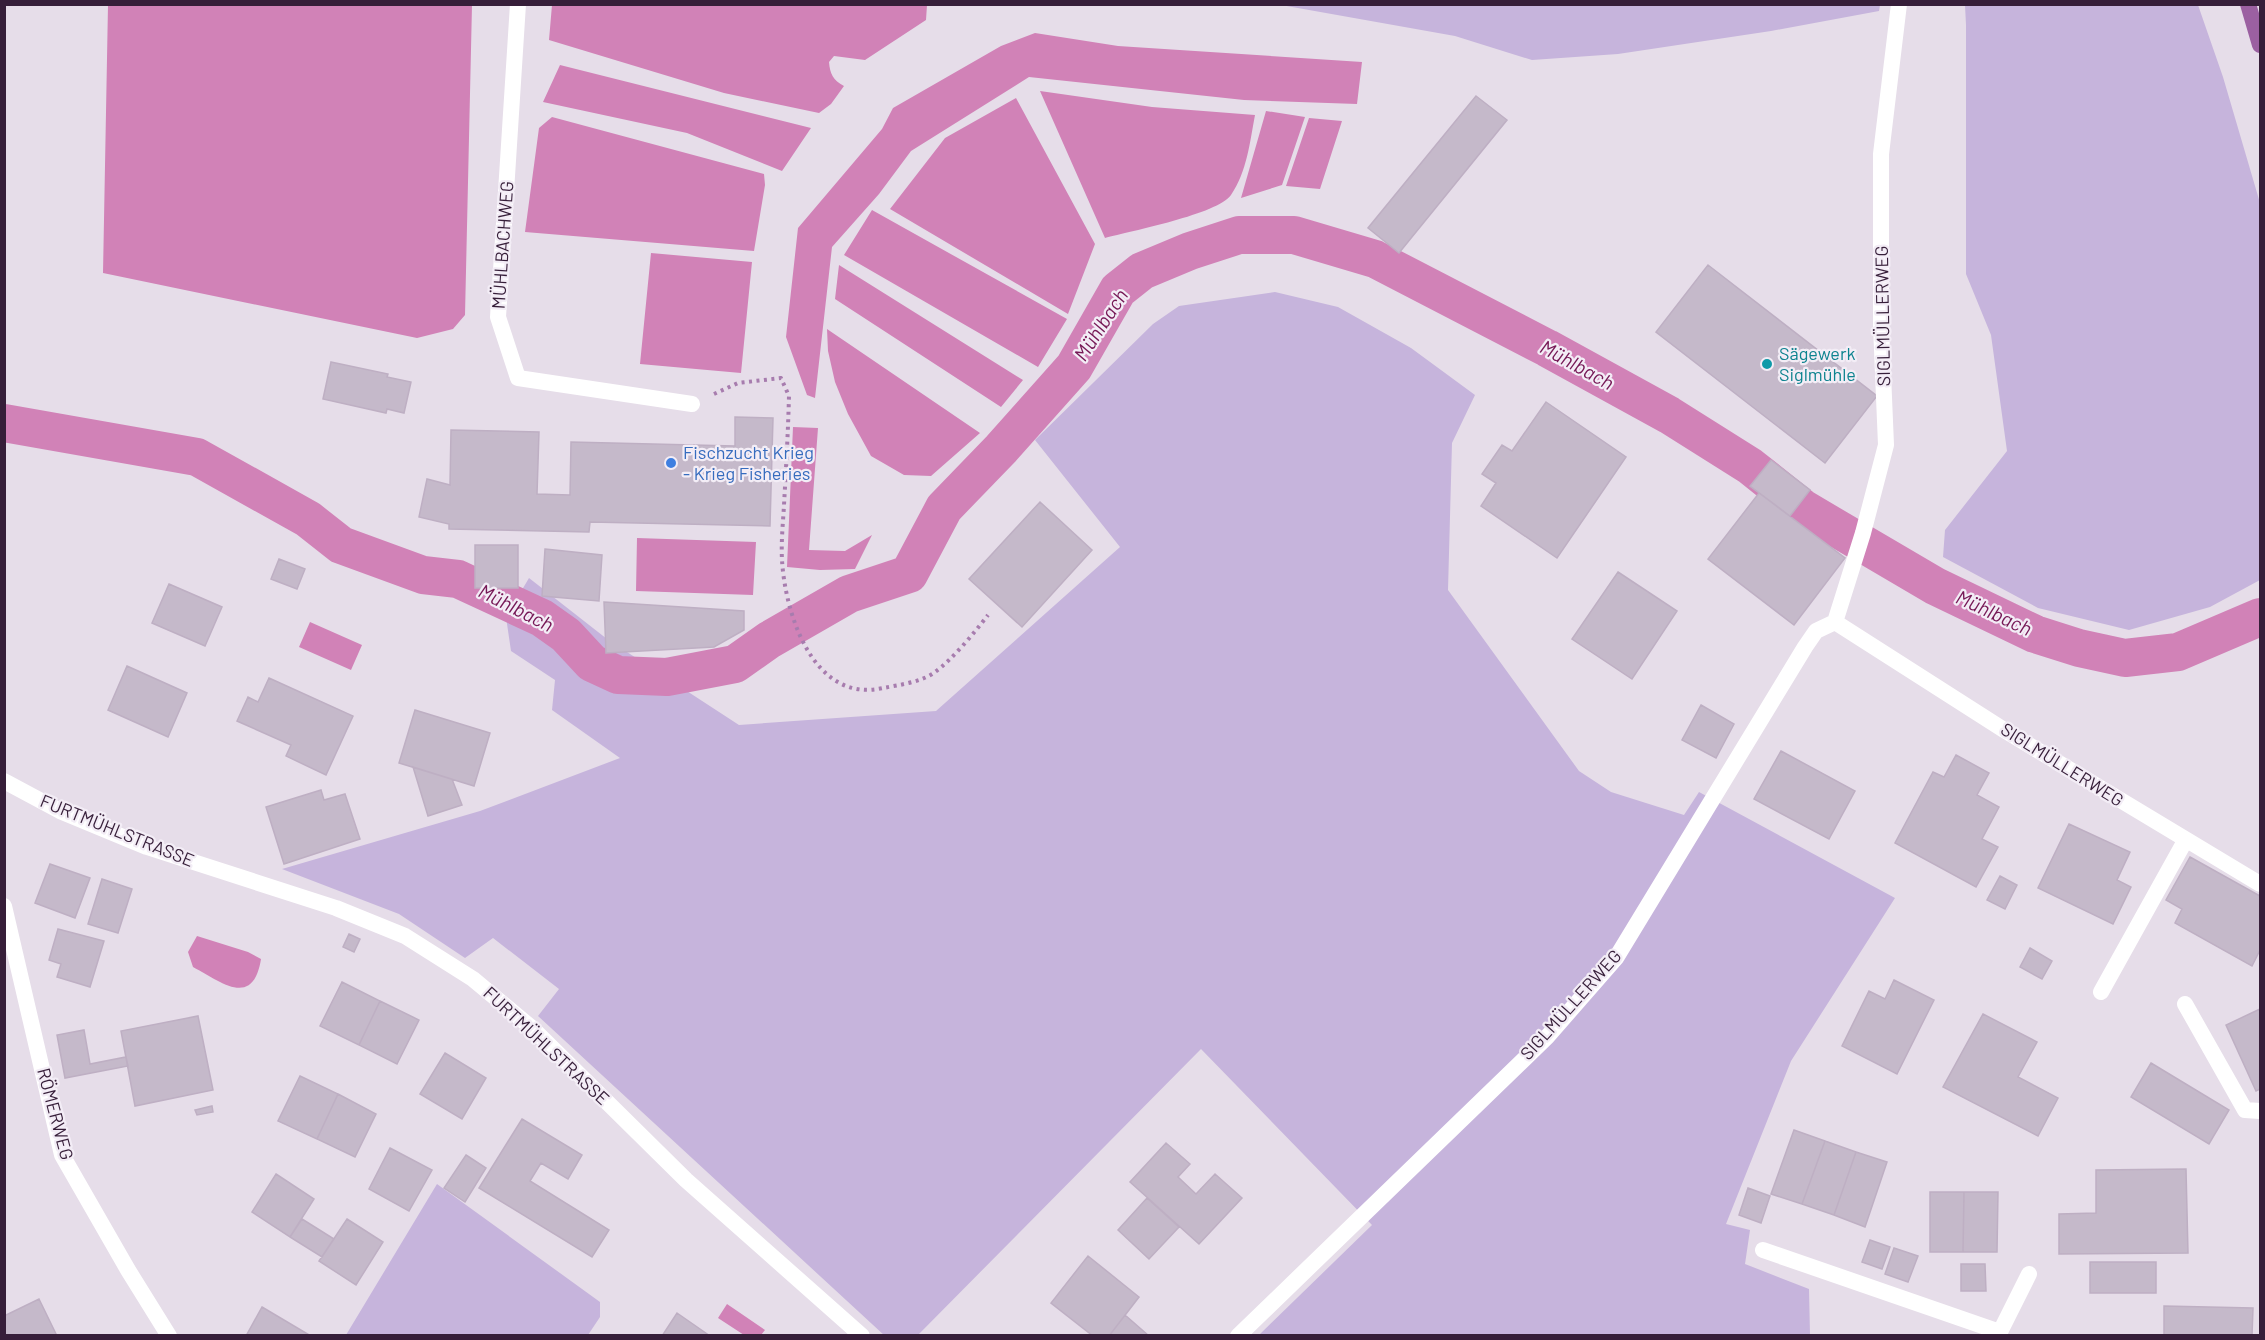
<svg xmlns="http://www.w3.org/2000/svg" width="2265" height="1340" font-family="Barlow,sans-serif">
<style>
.green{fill:#c6b4dc}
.water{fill:#d182b7}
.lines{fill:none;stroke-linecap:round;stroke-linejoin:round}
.canal{stroke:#d182b7;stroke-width:38}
.building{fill:#c5b9ca;stroke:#beafc3;stroke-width:1.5}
.path{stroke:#a77cae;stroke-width:4;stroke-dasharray:3 4.5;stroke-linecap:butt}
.service{stroke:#fff;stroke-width:16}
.minor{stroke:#fff;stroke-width:16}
.primary{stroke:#9b60a1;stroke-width:16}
.culture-dot{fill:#0f9aa8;stroke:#f3edf6;stroke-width:2}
.shop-dot{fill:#3f7fe0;stroke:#f3edf6;stroke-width:2}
.labels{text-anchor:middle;stroke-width:4.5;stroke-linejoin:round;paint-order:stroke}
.street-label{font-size:18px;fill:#361e39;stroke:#f3edf6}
.culture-label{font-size:18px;fill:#0d838f;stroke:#f3edf6;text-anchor:start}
.shop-label{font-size:18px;fill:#366cbe;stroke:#f3edf6;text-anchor:start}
.water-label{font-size:20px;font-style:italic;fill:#761856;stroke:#f3edf6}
</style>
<rect width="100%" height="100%" fill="#e6dde9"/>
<path class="green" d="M1281 5 1880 4V5L1879 11 1771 31 1618 54 1532 60 1455 36Z
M1965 5H2198L2223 77 2260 203V580L2210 607 2129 630 2038 608 1943 557 1945 530 2007 451 1991 335 1966 274V25Z
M1275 292 1338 307 1411 348 1475 395 1452 443 1448 590 1579 771 1611 792 1684 815 1699 792 1895 898 1791 1061 1726 1224 1750 1230 1745 1264 1809 1289 1810 1335H1259L1372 1225 1201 1049 918 1335 885 1336 538 1016 559 989 493 938 465 958 399 914 282 869 480 811 620 758 552 710 555 680 511 651 506 617 529 578 607 639 739 725 936 711 1120 547 1035 440 1153 324 1179 306Z
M437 1184 600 1302V1317L588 1335H346Z"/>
<path class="water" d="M108 5H472L465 315 453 329 417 338 103 273Z
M552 5H927L926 20 865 60 834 56 829 62C830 74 833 80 844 86L831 104 819 113 724 93 549 40Z
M1035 33 1118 46 1362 62 1357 104 1244 100 1029 77 911 151 879 194 832 247 815 398 807 395 786 337 798 228 882 129 893 108 1001 46Z
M560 65 811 128 782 171 687 133 543 102Z
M1040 91 1152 107 1255 115C1250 141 1247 172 1231 195 1218 214 1131 231 1105 238Z
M1016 98 1095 244 1068 314 890 209 945 138Z
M1266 111 1305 117 1282 185 1241 198Z
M552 117 764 174 765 185 754 251 525 232 539 128Z
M1309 118 1342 121 1320 189 1286 186Z
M872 210 1067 319 1038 367 844 255Z
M651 253 752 262 741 373 640 364Z
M839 265 1023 380 1001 407 835 299Z
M827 329 980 433 931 476 904 475 871 456 848 414 835 382 828 351Z
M793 427 818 428 809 550 845 551 872 535 855 569 820 570 787 567Z
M637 538 756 542 753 595 636 591Z
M310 622 362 645 351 670 299 647Z
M197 936 248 952 261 959C253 1009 221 982 193 967L188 952Z
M727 1304 765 1330 761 1335H744L718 1318Z"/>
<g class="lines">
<path class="canal" d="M4 423 197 457 308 519 341 545 423 575 458 579 542 618 566 635 592 663 618 675 667 677 735 664 769 640 849 594 909 574 944 508 1001 449 1074 367 1118 290 1142 271 1190 251 1239 235H1294L1375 259 1547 348 1669 415 1750 466 1804 509 1935 586 2035 634 2079 648 2125 658 2178 652 2260 617"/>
</g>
<path class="building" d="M1476 96 1507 120 1399 253 1368 228Z
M1708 265 1877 396 1825 463 1656 332Z
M331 362 388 374 387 377 411 382 404 413 387 409 386 413 323 399Z
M1546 402 1626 457 1557 558 1481 506 1496 483 1482 474 1502 445 1512 451Z
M735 417 773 418 770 526 590 522 589 532 449 529V524L419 517 427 479 450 485 451 430 539 432 537 494 570 495 571 442 735 446Z
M1771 460 1810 490 1790 516 1750 486Z
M1759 493 1845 558 1794 625 1708 559Z
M1040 502 1092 550 1022 627 969 579Z
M475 545H518V588H475Z
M545 549 602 555 599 601 542 596Z
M279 559 305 569 297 589 271 579Z
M1618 572 1677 611 1632 679 1572 639Z
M169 584 222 607 205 646 152 623Z
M604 602 744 611V630L714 647 606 653Z
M127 666 187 693 168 737 108 710Z
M269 678 353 716 326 775 286 756 291 745 237 721 248 697 258 702Z
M1701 705 1734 724 1716 758 1682 740Z
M415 710 490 733 474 786 399 763Z
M1781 751 1855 791 1829 839 1754 799Z
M1956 755 1989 773 1977 795 1999 807 1982 839 1998 847 1976 887 1895 843 1933 772 1944 777Z
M413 767 452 779 462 805 428 816Z
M321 790 324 800 345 794 360 839 284 864 266 807Z
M2069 824 2130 852 2117 880 2131 887 2113 924 2038 888Z
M2190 857 2260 896V950L2252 966 2175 923 2182 909 2166 900Z
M50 864 90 878 75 918 35 903Z
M2000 876 2017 885 2005 909 1987 900Z
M102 879 132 889 118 933 88 924Z
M58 929 104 941 90 987 57 977 61 964 49 960Z
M349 934 360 939 354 952 343 947Z
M2030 948 2052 961 2042 979 2020 967Z
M1894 980 1934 1000 1897 1074 1842 1046 1869 991 1885 999Z
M342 982 380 1001 359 1045 320 1026Z
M380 1001 419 1020 397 1064 359 1045Z
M2260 1009V1089L2256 1091 2226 1025Z
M1983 1014 2037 1042 2018 1077 2058 1098 2038 1136 1943 1087Z
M198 1016 213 1090 135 1106 121 1031Z
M84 1030 90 1064 126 1057 128 1066 65 1078 57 1035Z
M445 1053 486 1078 462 1119 420 1094Z
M2151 1063 2229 1110 2209 1144 2131 1097Z
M300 1076 338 1094 317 1139 278 1121Z
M338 1094 376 1114 355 1157 317 1139Z
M212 1106 213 1112 197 1115 195 1110Z
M522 1119 582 1155 568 1179 541 1163 530 1181 609 1230 592 1257 479 1188Z
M1794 1130 1825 1141 1802 1204 1771 1194Z
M1825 1141 1856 1152 1834 1215 1802 1204Z
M1166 1143 1190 1164 1178 1177 1196 1194 1215 1174 1242 1198 1199 1244 1130 1182Z
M390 1148 432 1170 409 1211 369 1189Z
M1856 1152 1887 1162 1865 1227 1834 1215Z
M466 1155 486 1168 465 1202 444 1188Z
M2186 1169 2188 1253 2059 1254V1214L2096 1213V1170Z
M276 1174 314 1199 290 1237 252 1212Z
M1748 1188 1770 1196 1761 1223 1739 1215Z
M1930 1192H1964L1963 1252H1930Z
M1964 1192H1998L1997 1252H1963Z
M1147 1198 1179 1227 1149 1259 1118 1230Z
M302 1219 334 1239 322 1257 290 1237Z
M347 1219 383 1242 356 1285 319 1261Z
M1870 1240 1890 1247 1882 1269 1862 1262Z
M1894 1248 1918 1256 1908 1282 1885 1274Z
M1088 1256 1139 1297 1109 1336H1093L1051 1303Z
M2090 1262H2156V1293H2090Z
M1961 1264H1985L1986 1291H1961Z
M39 1299 57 1336H4V1316Z
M2164 1306 2253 1308 2252 1336H2164Z
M262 1307 311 1336H246Z
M677 1313 710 1336H662Z
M1125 1315 1149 1336H1109Z"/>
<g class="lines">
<path class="path" d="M714 394 738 383 781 378 789 396C788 433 786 469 784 505 783 523 781 542 782 560 785 613 813 704 883 688 899 685 922 682 935 672 952 660 975 632 988 615"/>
<path class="service" d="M2101 992 2185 841
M2185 1004 2245 1110 2260 1111"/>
<path class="minor" d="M518 4 498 317 518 378 692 404
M1835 622 1863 533 1886 445 1881 326V154L1899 4
M4 781 60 811 147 847 336 908 405 936 473 979 533 1029 686 1180 862 1336
M4 906 62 1155 128 1270 169 1336
M1763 1250 2000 1332V1336
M2000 1332 2029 1274
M1238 1336 1547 1037 1616 958 1805 647 1816 631 1835 622 2004 730 2260 884"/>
<path class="primary" d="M2248 4 2260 45"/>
</g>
<circle class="culture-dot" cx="1767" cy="364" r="6"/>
<circle class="shop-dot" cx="671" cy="463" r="6"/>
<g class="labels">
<g class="street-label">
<text transform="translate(503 245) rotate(-86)" y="6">MÜHLBACHWEG</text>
<text transform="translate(1883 316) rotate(-91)" y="6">SIGLMÜLLERWEG</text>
<text transform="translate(2062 765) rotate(32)" y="6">SIGLMÜLLERWEG</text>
<text transform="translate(117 831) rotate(22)" y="6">FURTMÜHLSTRASSE</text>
<text transform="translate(1571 1005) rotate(-48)" y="6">SIGLMÜLLERWEG</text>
<text transform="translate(546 1046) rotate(43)" y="6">FURTMÜHLSTRASSE</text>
<text transform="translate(55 1114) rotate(75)" y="6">RÖMERWEG</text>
</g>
<g class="culture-label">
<text x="1779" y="360">Sägewerk<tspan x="1779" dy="21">Siglmühle</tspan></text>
</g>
<g class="shop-label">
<text x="683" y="459">Fischzucht Krieg<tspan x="683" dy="21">- Krieg Fisheries</tspan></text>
</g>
<g class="water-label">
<text transform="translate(1101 325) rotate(-57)" y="7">Mühlbach</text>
<text transform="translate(1577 365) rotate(29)" y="7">Mühlbach</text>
<text transform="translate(516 608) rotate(27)" y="7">Mühlbach</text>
<text transform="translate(1994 613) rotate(25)" y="7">Mühlbach</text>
</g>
</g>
<rect width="2265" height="1340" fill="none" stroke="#361e39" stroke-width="12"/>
</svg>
